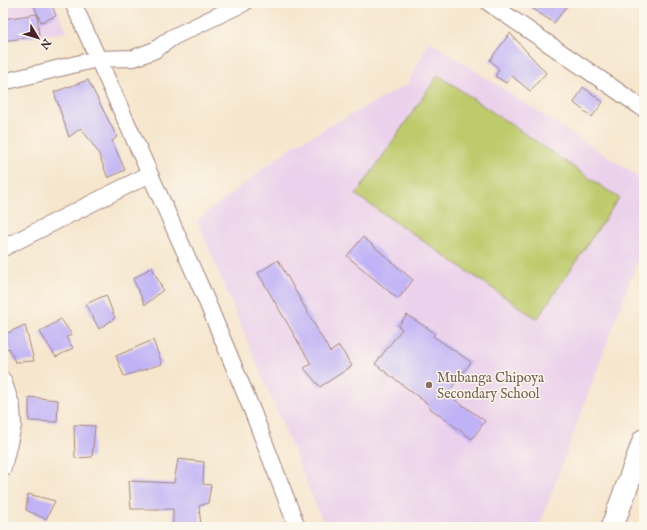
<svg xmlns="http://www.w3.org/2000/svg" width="647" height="530" font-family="'IM FELL English',serif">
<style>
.built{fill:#ebd1eb}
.park{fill:#becb6d;stroke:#84754c}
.building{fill:#c0b2f6}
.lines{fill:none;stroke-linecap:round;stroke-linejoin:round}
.minor-casing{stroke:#a0827c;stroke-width:18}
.primary-casing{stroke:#a0827c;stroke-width:24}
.minor{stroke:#fff;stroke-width:16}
.primary{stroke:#fff;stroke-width:22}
.education-dot{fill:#8d6e63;stroke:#fbf7ec;stroke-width:1.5}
.labels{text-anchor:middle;stroke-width:3;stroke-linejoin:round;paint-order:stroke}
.education-label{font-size:14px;fill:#785e54;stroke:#fbf7ec;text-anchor:start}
</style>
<rect width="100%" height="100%" fill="#fbf7ec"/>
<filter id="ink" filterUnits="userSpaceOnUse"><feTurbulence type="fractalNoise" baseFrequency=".025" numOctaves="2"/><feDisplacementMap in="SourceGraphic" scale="8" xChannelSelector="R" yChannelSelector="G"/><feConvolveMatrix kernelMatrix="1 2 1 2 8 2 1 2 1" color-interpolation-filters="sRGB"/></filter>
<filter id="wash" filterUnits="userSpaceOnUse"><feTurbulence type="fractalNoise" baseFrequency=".012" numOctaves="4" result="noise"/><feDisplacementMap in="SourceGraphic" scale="16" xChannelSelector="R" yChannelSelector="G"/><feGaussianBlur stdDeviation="0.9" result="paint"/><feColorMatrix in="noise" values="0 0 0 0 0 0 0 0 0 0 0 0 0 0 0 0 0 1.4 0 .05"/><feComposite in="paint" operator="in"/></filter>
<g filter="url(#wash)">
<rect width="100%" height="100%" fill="#f6e6ce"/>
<path class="built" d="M3 3H55L67 32 3 40Z
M429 41 644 180V243L539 527H325L197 220 293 146 408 84Z"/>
<path class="park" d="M438 75 619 198 537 319 356 195Z"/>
<g id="blocks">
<path class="building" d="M33 3H51L56 16 41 22Z
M524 3H569L554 23Z
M37 14 39 36 3 41V19Z
M510 33 546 73 530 91 512 76 506 83 495 76 499 69 490 60Z
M88 80 117 137 112 141 125 170 108 178 98 152 81 128 69 137 54 92Z
M583 87 603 102 592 117 574 103Z
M363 237 413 280 398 299 347 256Z
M278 260 330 352 339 346 352 366 320 387 304 368 311 364 258 273Z
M152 267 163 290 145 305 133 279Z
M106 295 115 318 99 329 86 304Z
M407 315 435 333 433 336 471 362 447 394 485 421 472 439 428 407 429 405 375 364 402 329 398 326Z
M61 319 72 335 66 337 73 348 56 357 40 332Z
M25 325 34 361 15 362 9 348 3 350V335Z
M153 340 162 364 124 376 116 356Z
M29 397 58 400 57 422 29 421Z
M74 425 95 426 92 457 75 458Z
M178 459 204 462 203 484 211 485 208 503 199 506 201 527H173V509H131L129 481 174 483Z
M28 494 55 501 46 519 26 510Z"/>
</g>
</g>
<g filter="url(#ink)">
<use href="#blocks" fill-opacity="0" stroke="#a0827c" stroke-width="1"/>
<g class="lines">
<defs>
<path id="minor" d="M73 3 202 290 252 410 297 527
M489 3 644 109
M3 82 97 59 134 58 155 50 173 37 244 3
M3 248 150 174
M3 380 12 407 13 426 3 468"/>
<path id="primary" d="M612 527 644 440"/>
</defs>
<use href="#minor" class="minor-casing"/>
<use href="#primary" class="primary-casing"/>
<use href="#minor" class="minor"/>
<use href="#primary" class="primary"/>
</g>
</g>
<circle class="education-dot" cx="429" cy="385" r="4"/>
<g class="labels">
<g class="education-label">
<text x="437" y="382">Mubanga Chipoya<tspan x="437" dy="16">Secondary School</tspan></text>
</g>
</g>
<rect width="647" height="530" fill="none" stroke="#fbf7ec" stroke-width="16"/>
<g transform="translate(38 38) rotate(128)" stroke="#fbf7ec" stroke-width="3" paint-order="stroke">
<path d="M0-3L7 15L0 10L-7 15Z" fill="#4a1f2b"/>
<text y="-6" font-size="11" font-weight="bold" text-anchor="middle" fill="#4a1f2b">N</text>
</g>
</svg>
